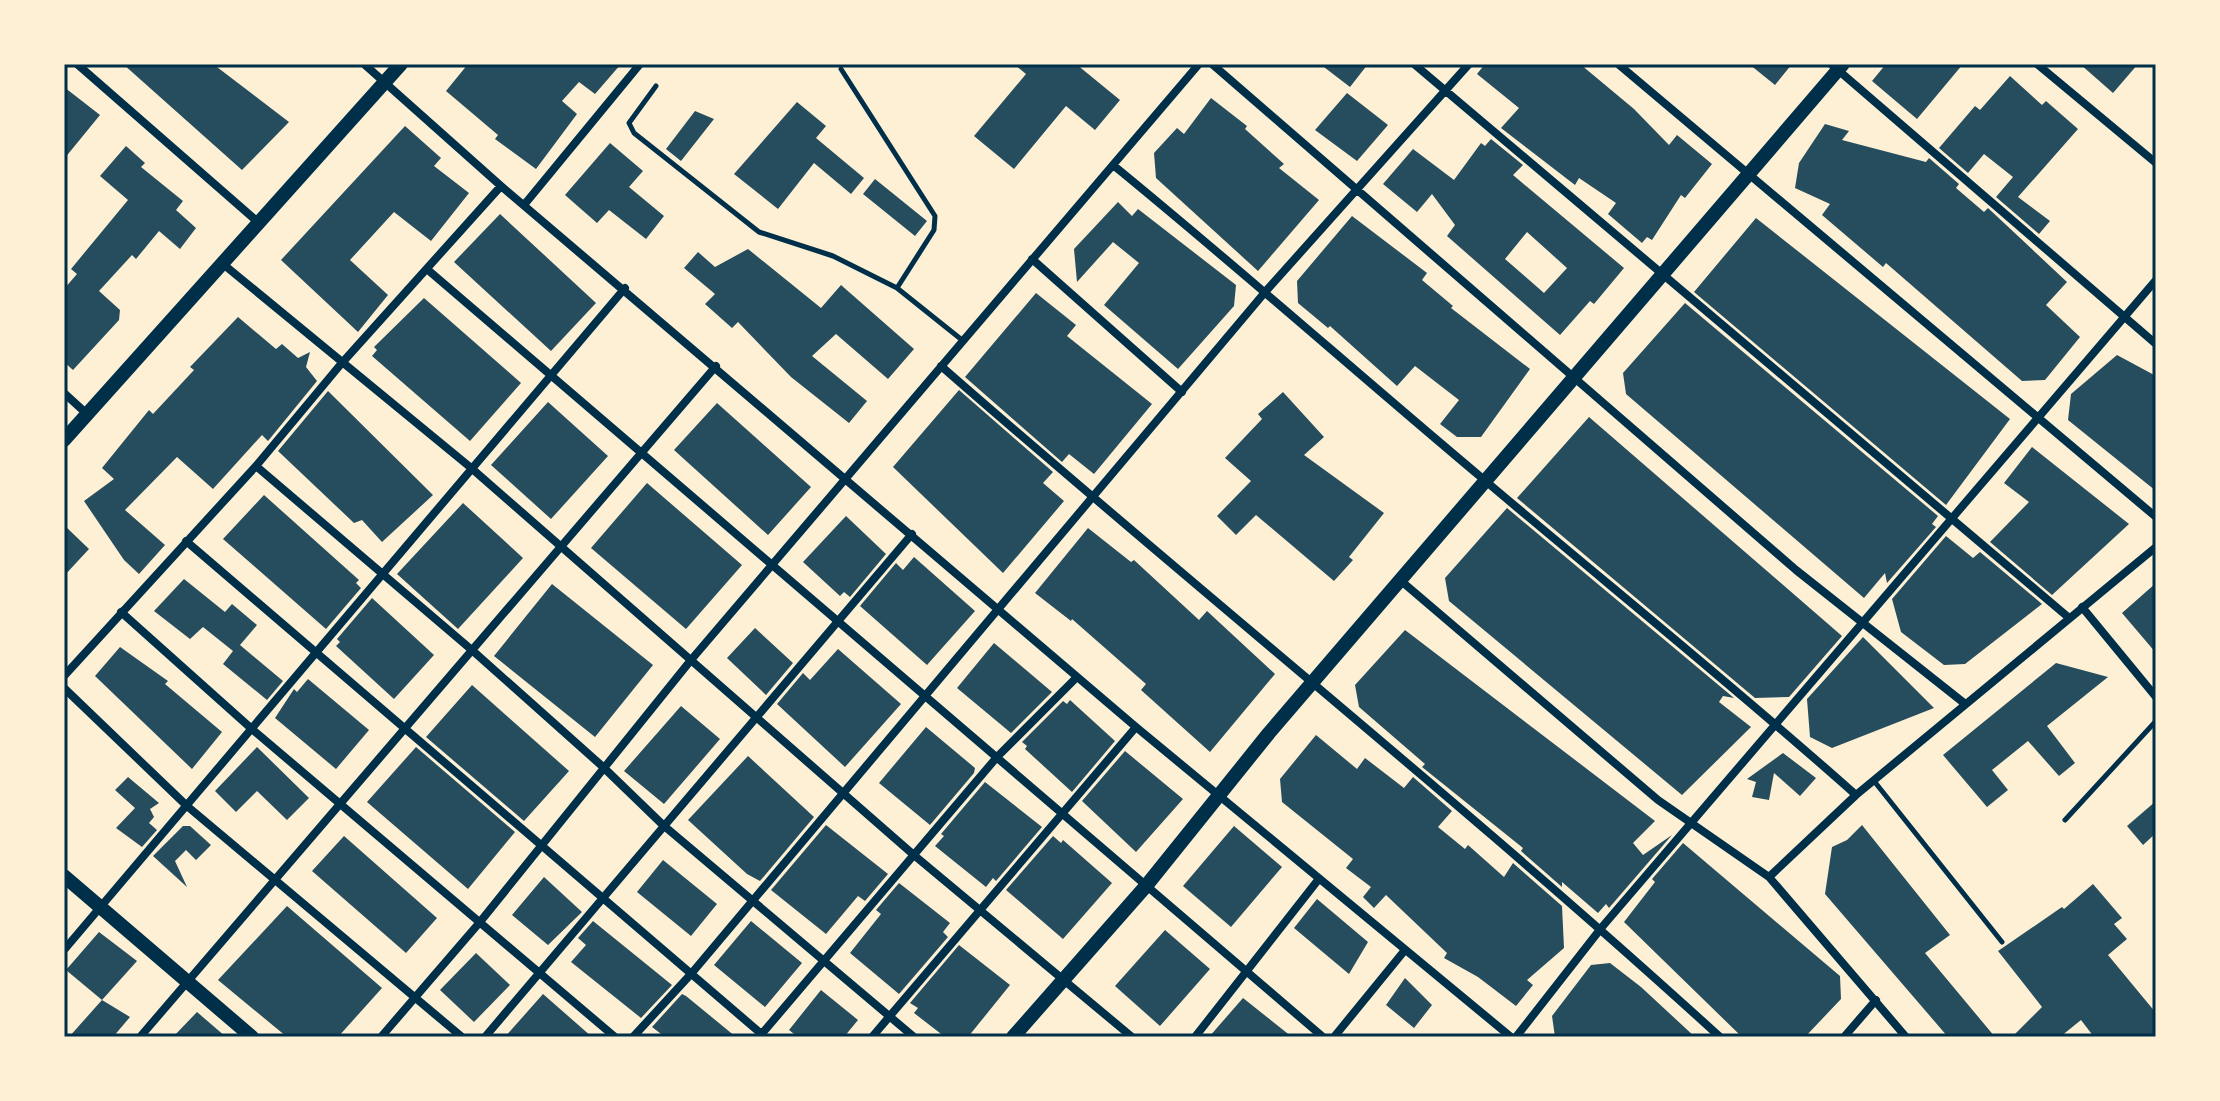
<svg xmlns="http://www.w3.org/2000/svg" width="2220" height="1101" font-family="Montserrat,sans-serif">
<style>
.building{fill:#264d5e;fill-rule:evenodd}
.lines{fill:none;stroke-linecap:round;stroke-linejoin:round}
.service{stroke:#003049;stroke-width:5}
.minor{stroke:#003049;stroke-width:8}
.tertiary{stroke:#003049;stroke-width:14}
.secondary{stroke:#003049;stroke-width:14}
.neatline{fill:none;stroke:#003049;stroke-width:3}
</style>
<rect width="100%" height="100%" fill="#fdf0d5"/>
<path class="building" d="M123 64H213L289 122 242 170Z
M468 64H621L595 94 579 82 562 101 577 114 536 169 495 139 498 135 446 91Z
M1014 64H1076L1120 100 1095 130 1066 106 1014 169 974 136 1026 74Z
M1320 64H1368L1350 87Z
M1485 64H1580L1634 109 1669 145 1677 135 1712 164 1685 198 1681 195 1652 240 1647 237 1642 243 1608 214 1616 203 1579 178 1575 185 1501 128 1519 108 1477 74Z
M1749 64H1792L1775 85Z
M1886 64H1963L1917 119 1872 81Z
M2080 64H2138L2113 93Z
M2010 76 2042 105 2046 101 2078 129 2018 197 2050 221 2039 234 1996 197 2013 177 1984 154 1968 173 1939 148 1975 106 1980 110Z
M64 87 100 115 64 159Z
M1347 93 1388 125 1357 161 1315 130Z
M1211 98 1247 126 1245 129 1284 164 1279 168 1319 200 1258 271 1156 178 1154 153 1177 128 1184 134Z
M797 102 826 126 816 138 864 178 851 194 814 163 778 209 734 174Z
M695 111 714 119 681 161 666 149Z
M1825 124 1849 131 1842 140 1926 162 1929 158 1959 184 1956 188 1984 212 1988 208 2067 282 2046 305 2080 337 2045 380 2022 381 1886 263 1883 267 1822 215 1830 204 1795 188 1799 163Z
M405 126 441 158 434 166 469 193 431 241 394 212 350 260 388 295 358 332 281 260Z
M1491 139 1523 165 1513 175 1624 268 1594 304 1590 301 1560 335 1447 236 1455 225 1432 194 1417 212 1383 184 1413 149 1454 180 1481 143 1485 146ZM1527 232 1567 268 1544 293 1505 259Z
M610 143 643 171 629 187 664 216 646 239 609 210 597 223 565 195Z
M126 146 145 163 141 167 183 201 176 210 196 228 180 249 159 231 136 259 132 255 99 291 120 310 119 320 73 370 64 362V289L77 274 71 269 128 200 100 176Z
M875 179 927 221 915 236 863 194Z
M1118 202 1132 216 1138 209 1236 285 1234 306 1178 369 1104 305 1139 263 1113 242 1077 282 1074 249Z
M500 214 596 303 551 351 454 262Z
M1352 216 1427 273 1422 280 1453 306 1451 308 1530 369 1481 437H1457L1440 424 1459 400 1415 366 1397 386 1330 326 1328 328 1298 303 1297 281Z
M1756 218 2010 419 1946 505 1694 292Z
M748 249 821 308 841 285 914 349 888 379 836 334 812 356 867 401 849 423 791 377 738 322 732 328 705 304 715 294 684 268 698 252 715 267Z
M1036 293 1076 325 1067 336 1152 404 1094 474 1069 454 1062 462 965 377Z
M424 298 521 383 470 441 372 356 377 350 374 347Z
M1685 303 1938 516 1932 524 1936 527 1887 583 1885 573 1864 598 1626 394 1623 373Z
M238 317 276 349 282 344 298 358 310 352 306 367 317 381 268 441 262 435 213 489 177 457 125 510 165 545 139 574 124 560 84 501 114 479 102 468 149 410 153 414 194 370 190 367Z
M2117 355 2156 376V491L2068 420 2071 394Z
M959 390 1053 472 1043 483 1064 501 1003 573 893 467Z
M328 391 433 495 382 542 362 520 354 523 278 451Z
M1283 392 1324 437 1304 455 1384 513 1349 557 1353 560 1334 581 1256 515 1236 535 1217 516 1251 481 1225 458 1262 419 1258 414Z
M548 402 608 456 551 519 491 465Z
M717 403 811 487 768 535 674 450Z
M1589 417 1842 636 1789 697 1755 698 1517 498Z
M2032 447 2129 524 2052 595 1990 542 2029 502 2004 483Z
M647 483 742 565 686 629 591 548Z
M264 495 359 580 356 583 361 588 326 629 223 539Z
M463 503 523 558 458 629 397 574Z
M1507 508 1734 698 1723 696 1719 702 1751 727 1682 795 1449 601 1445 578Z
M846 516 886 554 850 597 844 592 840 596 803 562Z
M64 525 89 549 64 576Z
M1088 528 1131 562 1134 560 1199 620 1207 611 1275 674 1210 752 1141 690 1146 684 1072 619 1071 621 1035 593Z
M1946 536 1973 558 1980 552 2042 604 1965 664 1944 665 1901 632 1892 599Z
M914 557 975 611 927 665 860 606 896 563 903 570Z
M184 579 225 612 232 604 257 625 240 645 283 681 267 700 223 664 233 651 203 627 190 639 154 611Z
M2156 583V653L2122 613Z
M552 584 653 665 595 737 494 656Z
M372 598 434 655 394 699 336 646 340 642 337 639Z
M755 628 793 663 766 695 727 658Z
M1405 630 1655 821 1633 843 1643 855 1672 835 1609 908 1606 904 1598 913 1562 882V887L1521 851 1523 848 1422 767 1425 764 1359 707 1355 685Z
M1863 637 1934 708 1832 748 1810 737 1807 699Z
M994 643 1052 692 1011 733 957 688Z
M120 647 168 681 165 684 222 732 192 769 95 676Z
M838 649 901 704 845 767 777 704 803 673 810 680Z
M2056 663 2108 677 2047 726 2075 763 2059 776 2028 741 1992 770 2008 790 1987 807 1943 755Z
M308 679 369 730 336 769 275 718 294 689 297 692Z
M472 685 569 771 524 821 426 737Z
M1070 700 1115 741 1072 792 1025 749 1027 746 1022 742 1063 701 1067 704Z
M681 706 720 739 664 804 624 771Z
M926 727 975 768 974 773 930 825 879 783Z
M1316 735 1357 769 1365 758 1404 788 1413 777 1452 811 1438 827 1465 849 1468 845 1504 877 1513 863 1562 906 1564 948 1527 980 1533 985 1516 1006 1478 977 1444 958 1447 953 1386 895 1374 908 1363 897 1371 887 1346 868 1353 859 1282 802 1280 779Z
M257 747 309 798 287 820 257 791 236 812 215 791Z
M416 747 515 832 468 889 367 802Z
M1125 751 1183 799 1136 852 1082 801Z
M1783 753 1816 778 1800 796 1774 773 1769 800 1752 797 1756 782 1747 779Z
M748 756 814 817 760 881 747 874 688 820Z
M128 777 159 803 150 809 154 817 149 823 157 830 142 847 116 828 135 808 115 790Z
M985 782 1042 827 996 881 993 878 986 887 935 846 944 836 941 834Z
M2156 801V833L2143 845 2127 826Z
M826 825 888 874 865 901 858 896 826 934 771 890Z
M1862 825 1950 935 1925 953 1995 1037H1948L1825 894 1832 847 1847 840Z
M183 826H190L211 845 196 860 186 850 175 861 187 887 153 856Z
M1234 826 1282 867 1231 927 1183 886Z
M344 836 437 918 406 953 312 871Z
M1053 836 1061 843 1063 840 1112 883 1063 939 1006 890Z
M1683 843 1840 976 1841 999 1805 1037H1742L1624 922 1655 882 1652 879Z
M663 860 717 904 691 936 637 892Z
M544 877 582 912 548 945 512 915Z
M899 883 950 923 943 932 948 937 899 994 850 953 881 914 876 910Z
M2093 884 2122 918 2114 924 2127 939 2108 955 2156 1013V1037H2094L2081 1020 2060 1037H2012L2042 1007 1998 951 2062 907 2064 909Z
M1317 899 1368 942 1349 974 1294 928Z
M287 906 382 988 338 1037H287L218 980Z
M593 921 672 985 641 1018 571 962 586 945 578 938Z
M751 921 802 963 765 1007 714 965Z
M1165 930 1210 969 1160 1026 1115 986Z
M99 932 137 961 102 1000 66 970Z
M959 945 1010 985 968 1037H945L914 1013 918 1008 910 1003Z
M476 953 510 985 474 1022 440 990Z
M1610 963 1641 987 1695 1037H1555L1552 1016 1591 965Z
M1405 978 1432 1005 1414 1028 1386 1005Z
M821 990 858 1020 844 1037H798L789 1030Z
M543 994 592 1037H505Z
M682 994 686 996 736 1037H665L652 1027Z
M1243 998 1292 1037H1209Z
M102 1000 130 1017 113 1037H69Z
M197 1012 226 1037H173Z"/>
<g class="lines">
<path class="service" d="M841 69 935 216 934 230 897 288
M656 86 629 123 634 133 759 232 833 256 897 288 962 340
M1874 781 2002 942
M2065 820 2156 721"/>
<path class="minor" d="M77 64 259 223
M364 64 501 186 1136 727 1511 1037
M1212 64 1796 570 1964 703
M1414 64 2068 617
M1618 64 2156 517
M1831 64 2156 344
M2037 64 2156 163
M1113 165C1238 267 1358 374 1482 478 1607 584 1734 686 1856 795
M524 205 640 64
M1032 259 1182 392
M223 264 470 467 915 856 1132 1037
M428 270 1323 1037
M941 366C1199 592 1467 806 1720 1037
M64 393 87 414
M256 466 473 651 602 766 663 825 914 1037
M186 541 765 1037
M1400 580 1658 800 1769 877 1906 1037
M2082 607 2156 697
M121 612 253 730 615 1037
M64 676 256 466 341 364 501 186
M64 688 187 806 462 1037
M1769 877 1856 795 2156 547
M64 950 625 288
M760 1036 997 757 1077 677
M140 1037 716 366
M381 1037 480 922 691 660 1199 64
M485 1037 912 534
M633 1037 691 974 1266 291 1469 64
M872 1037 1136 727
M1195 1037 1318 880
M1334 1037 1405 950
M1516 1037 1602 927 2156 280
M1844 1037 1876 1000"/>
<path class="tertiary" d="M64 440 401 64
M1013 1037 1146 886 1269 733 1843 64"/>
<path class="secondary" d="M64 876 252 1037"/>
</g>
<rect width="2220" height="1101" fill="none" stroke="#fdf0d5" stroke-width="132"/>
<rect x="66" y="66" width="2088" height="969" class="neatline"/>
</svg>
